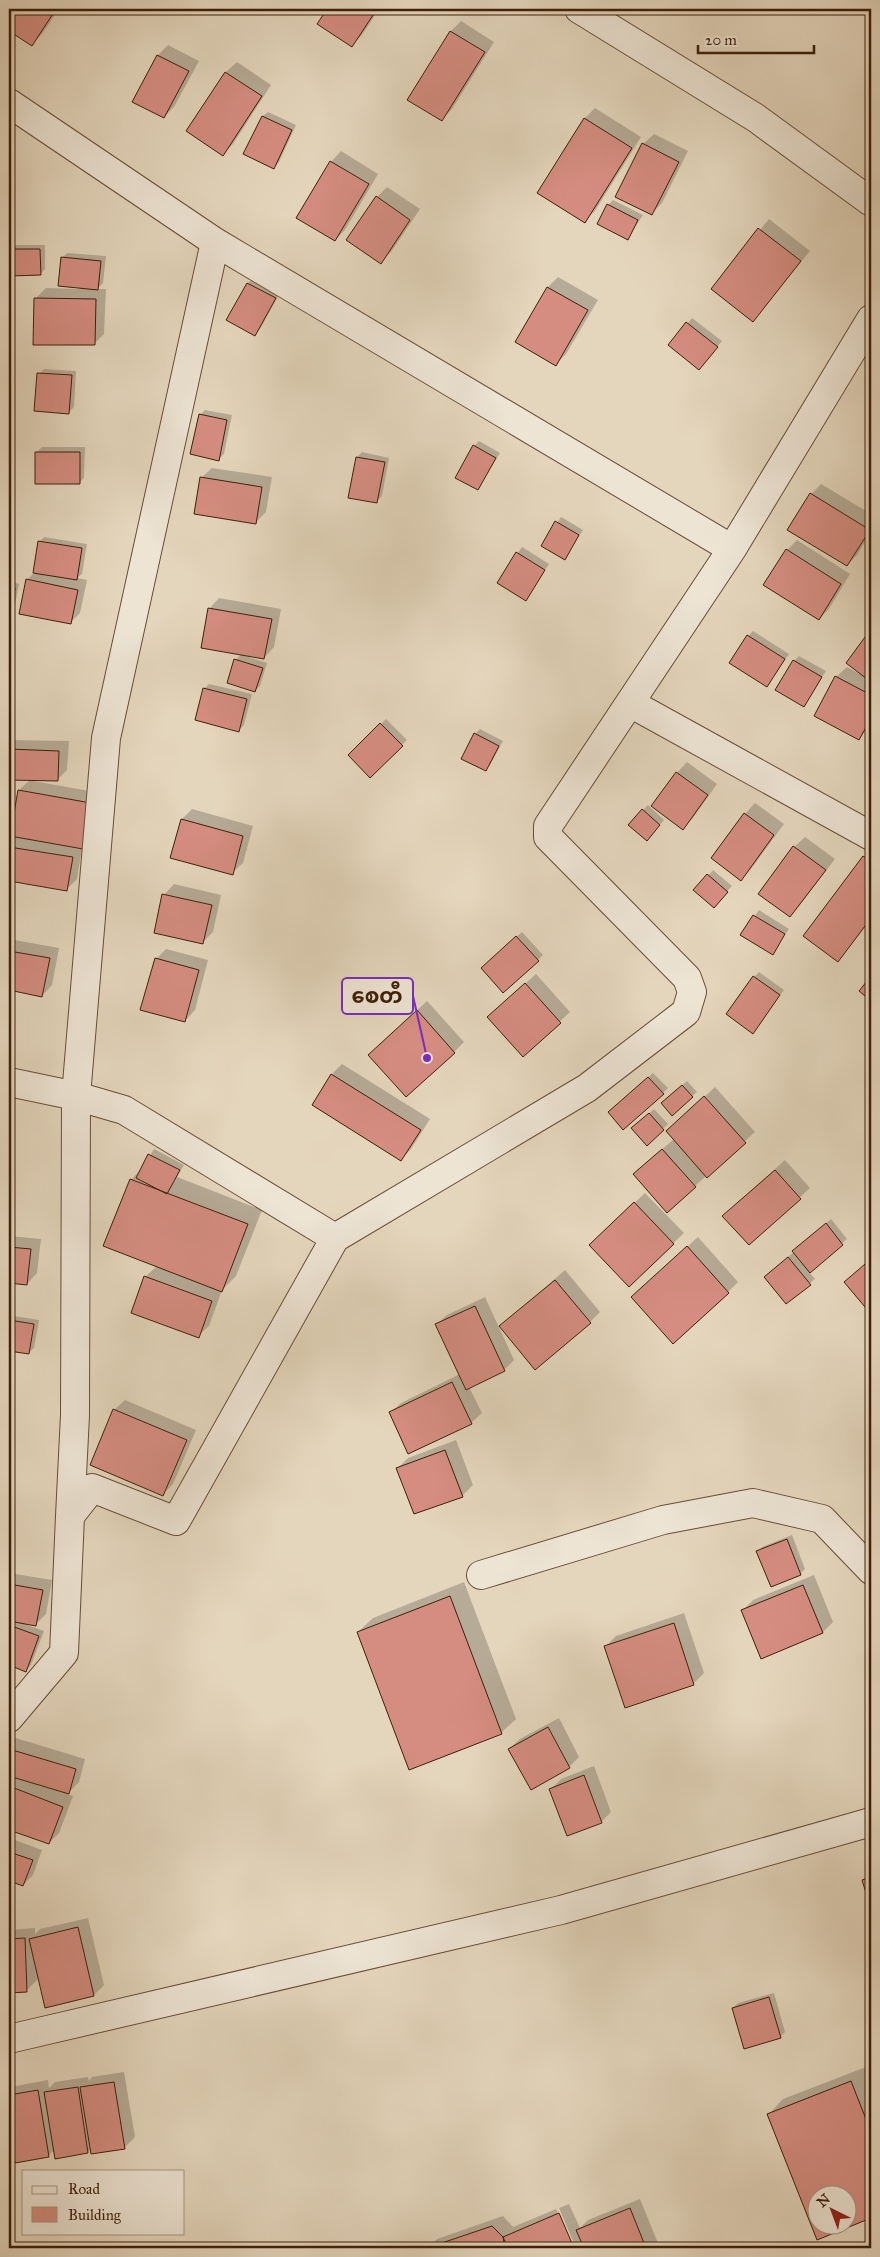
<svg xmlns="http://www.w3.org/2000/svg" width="880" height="2257" font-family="'IM FELL Great Primer','Noto Sans Myanmar',serif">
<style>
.shadow{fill:#0003;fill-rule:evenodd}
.building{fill:#d58d81;stroke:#3e1f08;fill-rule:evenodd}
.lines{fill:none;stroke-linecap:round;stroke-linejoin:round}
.minor-casing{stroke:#684d35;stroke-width:30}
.minor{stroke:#ede4d4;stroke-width:28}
.leader{fill:none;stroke:#7b2cbf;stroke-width:2}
.callout-dot{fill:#7b2cbf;stroke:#ede4d4;stroke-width:2}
.callout{fill:#ede4d4;stroke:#7b2cbf;stroke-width:2}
.callout-label{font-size:21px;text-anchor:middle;font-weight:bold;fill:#3e1f08}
</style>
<rect width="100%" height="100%" fill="#e4d6bd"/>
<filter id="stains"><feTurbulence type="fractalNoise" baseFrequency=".004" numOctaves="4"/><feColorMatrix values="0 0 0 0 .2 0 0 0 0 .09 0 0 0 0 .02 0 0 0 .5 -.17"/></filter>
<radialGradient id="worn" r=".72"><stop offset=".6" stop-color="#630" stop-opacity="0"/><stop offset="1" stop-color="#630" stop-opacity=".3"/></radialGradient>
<path class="shadow" d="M9 9H59L42 34 32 44 9 29Z
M328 9H379L362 35 352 45 319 23Z
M461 21 494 42 452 109 441 120 409 99 451 31Z
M168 45 199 61 174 107 164 117 134 101 158 55Z
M237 62 271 85 233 144 223 154 188 131 226 72Z
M595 108 641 137 595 211 584 221 585 118Z
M268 112 296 125 279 162 274 167 263 116Z
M654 134 688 151 662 203 652 213 643 144Z
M341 151 378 174 345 230 335 240 331 162Z
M387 187 420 209 391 252 380 263 377 197Z
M613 200 643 215 628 238 608 205Z
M769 219 810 251 753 321 712 289Z
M9 245H45V269L40 274 9 275Z
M67 253 106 256 103 283 97 289H106L104 334 94 344 36 298 46 288 80 289 62 258Z
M558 277 598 300 566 354 556 364 517 342 548 287Z
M253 278 280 293 260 329 255 334 228 320 248 283Z
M692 318 722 341 704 363 670 345Z
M44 369 76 371 74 407 69 412 39 374Z
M205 410 232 415 224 454 219 459 200 415Z
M479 441 500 453 478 488 474 446Z
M42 447H85L84 478 79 483 37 452Z
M362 452 389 458 382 496 377 501 357 457Z
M212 468 272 477 266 512 256 522 201 478Z
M821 484 871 514V532L857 555 847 565 811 494Z
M561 517 583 530 565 558 543 545Z
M44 537 87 544 82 574 77 578 87 580 80 613 70 623 27 580 34 573 39 542Z
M797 540 850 574 829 609 819 619 787 550Z
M522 547 549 564 526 599 498 582Z
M9 581 19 584 14 609 9 614Z
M219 598 281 609 274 647 264 658 246 655 245 656 267 663 260 686 255 691 236 660 241 654 209 609Z
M753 631 789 654 767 686 748 636Z
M871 633V725L859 739 836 677 847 667 860 674 847 663Z
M799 656 826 671 804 705 794 661Z
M209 684 252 694 244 725 239 730 204 689Z
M386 719 407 740 370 776 350 755Z
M480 729 503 741 490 765 485 770 475 734Z
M9 740 69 741 67 770 57 780 33 779V781L101 793 82 848 77 879 67 889 9 880V836H11L19 790 31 779H9Z
M687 762 717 784 693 818 683 828 652 806 677 773Z
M755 803 784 824 751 869 741 879 713 858 745 814Z
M648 805 664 820 652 834 643 810Z
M192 809 253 826 243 863 232 873 182 819Z
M805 837 835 859 800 905 790 916 760 893 794 847Z
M871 850V920L838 961 864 857Z
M713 870 732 886 718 901 695 890Z
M174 884 221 895 213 932 203 942 164 895Z
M759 910 789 929 772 953 742 935Z
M522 932 543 955 538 960 487 963Z
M9 939 59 948 52 985 42 996 9 989Z
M166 949 208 960 195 1010 185 1021 156 959Z
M759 972 784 990 753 1032 754 977Z
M536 974 570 1012 523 1055 499 1007Z
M427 1001 464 1042 454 1052 369 1055Z
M342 1064 430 1119 411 1149 401 1160 313 1104 332 1074Z
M653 1073 668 1088 663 1093 615 1107Z
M687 1081 697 1092 692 1096 668 1098Z
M715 1087 755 1132 695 1186 645 1164 674 1139 678 1121Z
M9 1089H13L9 1120Z
M654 1109 668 1124 647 1144 638 1124Z
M154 1149 184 1165 177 1177 262 1210 236 1276 222 1290 209 1326 198 1336 145 1277 157 1266 131 1180 142 1168Z
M785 1160 810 1188 749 1244 734 1206Z
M645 1193 684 1233 629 1286 600 1235Z
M831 1219 847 1239 809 1272 815 1279 786 1302 771 1272Z
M9 1236 41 1239 37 1273 27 1284 9 1282Z
M698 1237 738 1282 728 1292 643 1287Z
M565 1270 600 1312 590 1322 500 1327Z
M485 1297 514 1360 504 1370 469 1387 482 1413 471 1423 390 1413 401 1403 460 1374 436 1325 447 1315Z
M14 1316 39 1320 34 1348 29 1352 9 1349V1324Z
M125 1400 196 1430 173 1484 163 1494 114 1410Z
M456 1440 473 1485 462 1496 398 1468 408 1458Z
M792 1535 805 1569 800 1574 758 1552 762 1547Z
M9 1573 52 1580 46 1614 36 1624H24L44 1631 31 1665 26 1670 9 1664Z
M814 1575 833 1622 823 1632 743 1610 753 1600Z
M464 1582 516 1719 501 1733 358 1632 373 1618Z
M684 1613 704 1673 694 1683 626 1706 606 1646 616 1636Z
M559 1718 579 1757 569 1767 509 1749 520 1739Z
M9 1736 85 1759 79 1782 67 1794 73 1796 59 1833 49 1843 9 1828Z
M594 1766 611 1812 601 1822 551 1789 561 1779Z
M9 1838 42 1850 33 1875 23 1885 9 1880Z
M871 1872V1905L863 1880Z
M88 1918 104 1985 94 1995 46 2007 39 1978 27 1990 9 1992V1930L35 1928V1934L40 1929Z
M774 1993 785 2032 780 2037 733 2008 738 2003Z
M866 2067 871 2080V2217L817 2238 769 2114 783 2099ZM818 2194H848V2224H818Z
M124 2072 135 2137 124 2148 91 2149 88 2152 56 2157 54 2150 48 2156 16 2161 9 2117V2093L16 2086 48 2080 49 2088 55 2082 88 2077 89 2081 92 2077Z
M640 2199 660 2248H576L559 2208 569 2204 580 2228 588 2220Z
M556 2209 573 2248H428L437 2239 503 2216 513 2227Z"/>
<path class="building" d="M9 9H56L32 46 9 31Z
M327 9H377L352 47 317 24Z
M450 31 485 52 442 121 407 100Z
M157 55 189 71 164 118 132 102Z
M225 72 262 96 223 156 186 131Z
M262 116 292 130 274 169 243 154Z
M584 118 632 148 585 223 537 193Z
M642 143 679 162 652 215 615 197Z
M330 161 369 184 335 241 296 218Z
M376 196 410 220 381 264 346 240Z
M607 204 638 220 628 240 597 224Z
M758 228 801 261 753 322 711 289Z
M9 249H40L41 275 9 276Z
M61 257 101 261 98 290 58 286Z
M247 283 276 298 255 336 226 320Z
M547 287 588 310 556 366 515 342Z
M34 298 96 299 95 345H33Z
M686 322 718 347 699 370 668 345Z
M37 373 72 375 69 414 34 411Z
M199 414 227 420 219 461 190 454Z
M473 445 496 458 478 490 455 478Z
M35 452H80V484H35Z
M356 457 385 462 377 503 348 498Z
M200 477 262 487 256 524 194 514Z
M810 493 870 530 847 566 787 530Z
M555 521 579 535 565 560 541 546Z
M38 541 82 548 77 580 33 573Z
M786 549 841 584 819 620 763 585Z
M516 552 545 570 526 601 497 583Z
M26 579 78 590 71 624 19 614Z
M9 587 15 588 10 616 9 615Z
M208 608 272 619 264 659 201 648Z
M747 635 785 659 767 687 729 663Z
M865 637 871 641V682L846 663Z
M234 659 263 668 255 692 227 683Z
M793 660 822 677 804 707 775 690Z
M835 676 871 695V718L859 740 814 716Z
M203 688 247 699 239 732 195 720Z
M380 723 403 746 370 778 348 755Z
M474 733 499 746 486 771 461 759Z
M9 749 59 751 58 781 9 780Z
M676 772 708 795 683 830 651 806Z
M18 790 91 803 83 849 10 836Z
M642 809 660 825 647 841 628 825Z
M744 813 774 835 741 881 711 858Z
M181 819 243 836 233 875 170 858Z
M793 846 826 870 790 917 758 894Z
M9 847 73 857 67 891 9 881Z
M863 856 871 862V918L838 962 803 936Z
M707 874 728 892 714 908 693 890Z
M162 894 212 905 203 944 154 933Z
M753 915 785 934 773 955 740 935Z
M516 936 539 961 503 993 481 968Z
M9 951 50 958 42 997 9 990Z
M155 958 199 970 185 1022 140 1010Z
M753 976 780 995 753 1034 726 1014Z
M871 976V1001L859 991Z
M525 983 561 1023 523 1057 487 1017Z
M417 1010 455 1053 406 1097 368 1055Z
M331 1074 421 1130 401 1161 312 1105Z
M648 1077 664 1094 623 1130 608 1112Z
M682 1085 693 1097 672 1116 661 1103Z
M704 1096 746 1143 707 1178 666 1131Z
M649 1113 664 1130 647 1146 631 1128Z
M662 1149 696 1187 667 1213 633 1174Z
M148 1154 180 1170 167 1194 136 1178Z
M775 1170 801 1199 749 1245 722 1216Z
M130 1179 248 1224 222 1292 103 1246Z
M634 1202 674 1244 629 1287 589 1245Z
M826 1223 843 1245 810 1273 792 1251Z
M687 1246 729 1293 673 1344 631 1297Z
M9 1247 31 1249 27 1285 9 1283Z
M788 1257 811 1285 786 1304 764 1277Z
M871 1259V1302L865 1307 844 1282Z
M144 1276 212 1301 199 1338 131 1313Z
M555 1280 591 1323 535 1370 499 1326Z
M475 1306 505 1371 466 1390 435 1324Z
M9 1320 34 1324 29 1354 9 1351Z
M452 1382 472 1424 408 1454 389 1412Z
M113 1409 187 1440 163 1496 90 1465Z
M445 1450 463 1497 414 1514 396 1468Z
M787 1539 801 1575 771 1587 756 1551Z
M9 1584 43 1590 36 1626 9 1621Z
M803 1585 823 1633 761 1659 741 1610Z
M450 1596 502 1734 409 1770 357 1632Z
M674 1623 694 1685 625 1708 604 1646Z
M9 1625 39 1636 26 1672 9 1665Z
M548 1727 570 1768 531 1790 508 1749Z
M9 1749 76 1769 69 1794 9 1776Z
M584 1775 602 1823 567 1836 549 1789Z
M9 1786 63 1807 49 1844 9 1830Z
M9 1852 33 1860 23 1886 9 1881Z
M871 1877V1909L862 1880Z
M78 1927 94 1996 45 2008 29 1939Z
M25 1938 27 1992 9 1993V1939Z
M769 1997 781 2038 744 2049 732 2008Z
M851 2081 871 2132V2218L817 2240 767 2114ZM818 2194H848V2224H818Z
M114 2082 125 2149 91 2154 80 2087Z
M78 2087 88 2153 55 2159 44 2092Z
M38 2090 49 2157 15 2163 9 2125V2095Z
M630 2208 646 2248H584L576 2230Z
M559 2213 574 2248H508L503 2237Z
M492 2226 503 2237 505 2248H427Z"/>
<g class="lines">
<defs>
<path id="minor" d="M579 9 756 118 871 202
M9 103 215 242 732 549
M630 703 871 836
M9 1082 76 1096 124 1110 335 1238
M70 1516 75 1415 76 1096 106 738 215 242
M481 1575 663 1520 753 1503 822 1519 871 1570
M9 1718 64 1653 70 1516 92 1488 176 1521 335 1238 587 1088 686 1012 692 992 687 978 548 837V826L732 549 871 319
M9 2039 561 1910 871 1822"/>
</defs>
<use href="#minor" class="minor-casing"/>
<use href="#minor" class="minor"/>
</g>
<path class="leader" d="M427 1058L413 996"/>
<circle class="callout-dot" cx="427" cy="1058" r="5"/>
<rect class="callout" x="342" y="978" width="71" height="36" rx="5"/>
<g class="callout-label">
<text x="377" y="1003">စေတီ</text>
</g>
<rect width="880" height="2257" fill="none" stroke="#e4d6bd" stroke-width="30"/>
<rect x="10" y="10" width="860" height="2237" fill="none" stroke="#3e1f08" stroke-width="2.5"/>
<rect x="15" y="15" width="850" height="2227" fill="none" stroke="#3e1f08"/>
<rect x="22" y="2170" width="162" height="65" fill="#ede4d4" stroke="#a79582"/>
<rect x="32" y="2186" width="25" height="8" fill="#ede4d4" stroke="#a79582"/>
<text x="68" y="2194" font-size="15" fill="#3e1f08">Road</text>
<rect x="32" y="2207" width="25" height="15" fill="#d58d81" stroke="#a79582"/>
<text x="68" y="2220" font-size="15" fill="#3e1f08">Building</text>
<g transform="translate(832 2210) rotate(318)"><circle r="24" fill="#ede4d4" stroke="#a79582"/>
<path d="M0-4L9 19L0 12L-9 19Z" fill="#8f2418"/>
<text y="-8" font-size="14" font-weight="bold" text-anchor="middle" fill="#3e1f08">N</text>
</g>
<path d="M698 45v8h116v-8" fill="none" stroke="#3e1f08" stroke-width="2.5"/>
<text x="705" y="45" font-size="15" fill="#3e1f08" stroke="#ede4d4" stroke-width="4" paint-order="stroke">20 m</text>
<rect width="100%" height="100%" filter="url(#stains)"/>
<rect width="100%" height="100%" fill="url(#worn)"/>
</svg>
